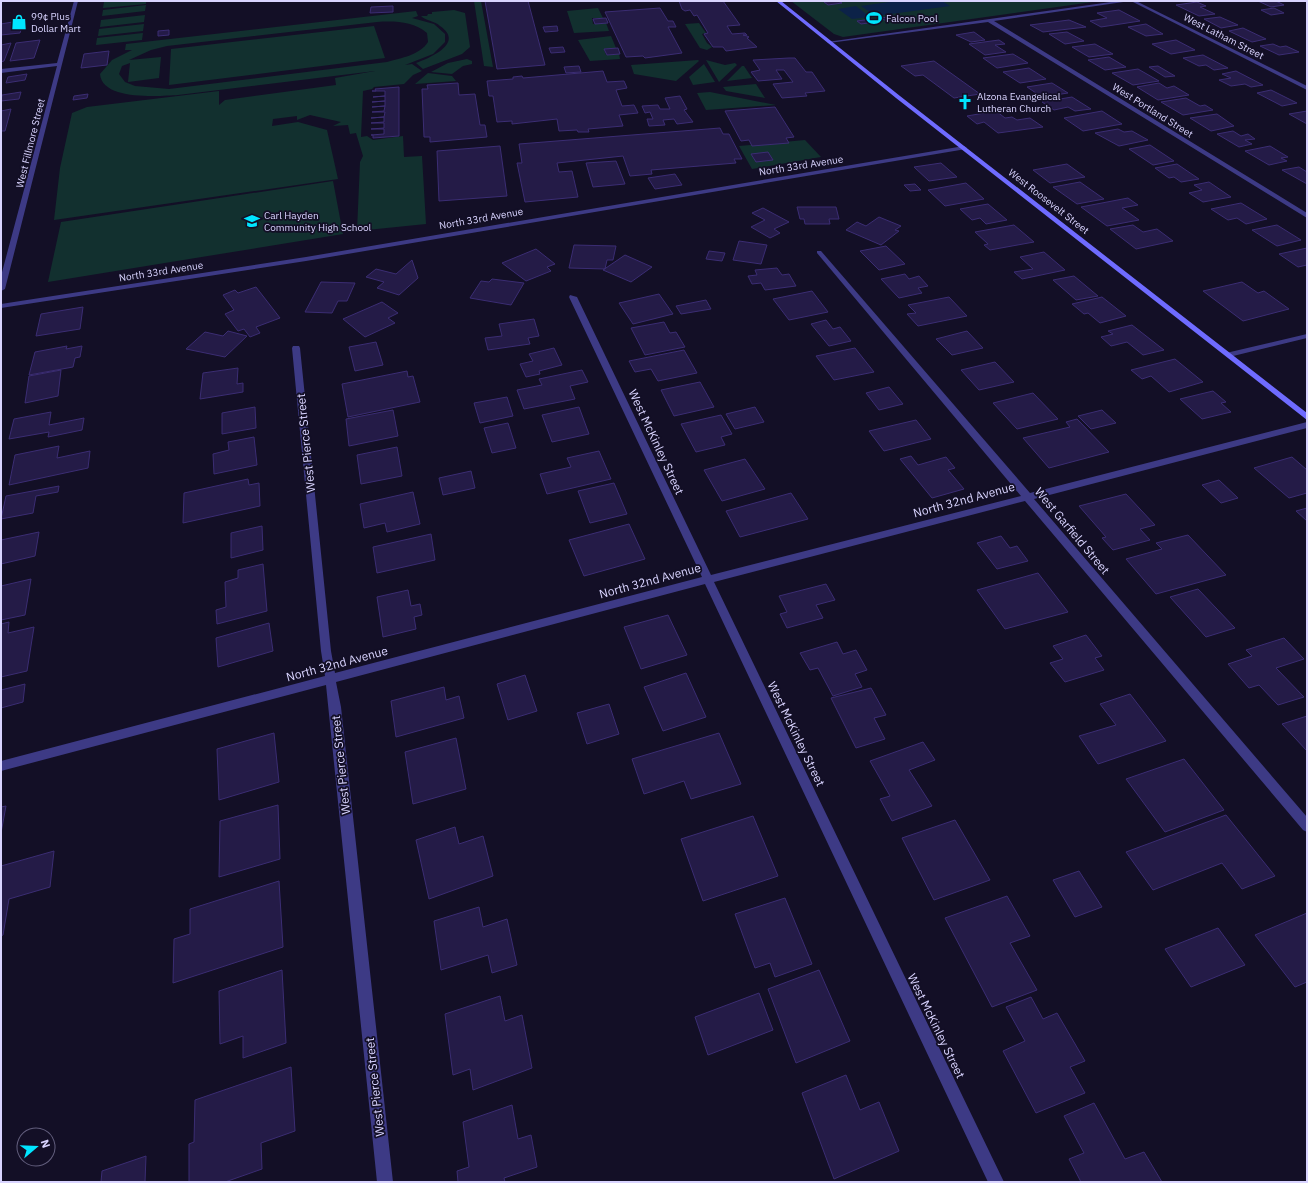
<svg xmlns="http://www.w3.org/2000/svg" width="1308" height="1183" font-family="'IBM Plex Sans',sans-serif">
<style>
.green{fill:#12302f;fill-rule:evenodd}
.water{fill:#0c2248}
.building{fill:#241b47;stroke:#3b2d73}
.lines{fill:none;stroke-linecap:round;stroke-linejoin:round}
.street{fill:#3d3a85;fill-rule:evenodd}
.secondary{fill:#6f6bff;fill-rule:evenodd}
.labels{text-anchor:middle;stroke-width:3.5;stroke-linejoin:round;paint-order:stroke}
.far-poi-label{font-size:10px;fill:#d9d4ff;stroke:#130f26;text-anchor:start}
.far-street-label{font-size:10px;fill:#d9d4ff;stroke:#130f26}
.street-label{font-size:12px;fill:#d9d4ff;stroke:#130f26}
</style>
<rect width="100%" height="100%" fill="#130f26"/>
<path class="green" d="M115 1H146V4L103 8 104 2Z
M474 1H481L493 67 484 66Z
M791 1H1100L843 37 834 34Z
M146 5 145 11 102 16 103 10Z
M598 8 603 18H592L593 24 606 23 609 31 574 33 567 11Z
M454 10 465 13 470 47 462 54 423 69 416 63C430 58 465 43 440 26 435 21 426 21 421 16H427L428 14H432V12Z
M416 11 418 16 412 18 434 24 445 34V42L433 54 405 65 412 64 422 71 413 75 404 84 374 87 372 89 363 91 361 137 367 136 373 140 403 136 404 157 422 156 426 224 357 231 360 162 363 156 356 133 350 134 348 125 333 126 341 122 310 115 297 120V116L273 119 272 126 298 122 327 130 338 179 54 220 60 168 72 113 87 107 219 91V105L225 100 336 85 335 78 375 71 178 95C160 96 102 101 100 74L112 60 132 50H125L126 44ZM377 22C394 21 413 21 427 33L428 42C420 55 401 58 387 62L169 89 135 86 125 82 119 74 122 66 130 63 128 82 159 78 161 57 129 60 151 50 167 46Z
M145 15 144 22 100 27 101 20Z
M699 23 706 33 702 34 707 43 712 47 707 50 700 48 685 24Z
M144 24 143 31 98 36 99 29Z
M374 26 385 58 169 85 171 49Z
M143 33 142 40 96 45 97 38Z
M611 36 616 48 604 49 606 55 619 54 620 59 590 61 578 40Z
M467 59 472 61V64L463 66 452 74 431 72 448 63Z
M698 60 699 61 676 81 634 74 631 65Z
M706 60 725 65 735 63 737 65 719 82Z
M704 64 715 82 693 85 689 77Z
M742 66H744L752 78 727 81Z
M428 73 452 76 456 81 415 84Z
M756 84 765 98 726 91 723 87Z
M710 92 776 105 706 110 697 93Z
M805 140 821 157 752 169 739 146Z
M333 181 343 234 48 282 61 222Z"/>
<path class="water" d="M896 1H942L950 6 876 16 861 6Z
M856 6 870 17 852 19 838 9Z"/>
<path class="building" d="M485 1H528L545 65 497 69Z
M679 1H723L740 25 727 26 732 34 745 33 747 35H743L747 36 749 37 747 38 757 47 726 51 723 47H713L704 34 708 33 697 15 694 16 690 10 685 11 682 9Z
M838 1 842 3 828 5 824 2Z
M1258 1H1276L1284 5 1271 7Z
M1197 2 1206 6 1200 7 1215 14 1199 16 1176 5Z
M393 6V12L370 13 371 7Z
M660 8 668 21H673L676 27H668L682 53 645 58 643 56 626 57 605 12Z
M1274 8 1284 13 1271 15 1261 10Z
M1119 10 1140 21 1101 27 1090 21 1107 18 1097 13Z
M894 16 898 19 884 20 881 18Z
M1220 17 1238 25 1221 28 1204 19Z
M606 18 608 23 595 24 593 19Z
M872 19 875 22 861 24 857 21Z
M24 20 20 33 1 35V24Z
M1069 20 1086 27 1043 32 1030 25Z
M1146 24 1163 34 1146 36 1128 27Z
M557 26 558 31 545 32 543 27Z
M1243 28 1266 39 1252 42 1229 31Z
M169 30V35L158 36V31Z
M974 32 985 40 971 42 956 35Z
M1067 32 1084 41 1065 44 1049 34Z
M40 40 34 58 10 61 16 43Z
M999 40 1005 44 995 45 1006 52 985 55 969 44Z
M1176 40 1195 50 1171 54 1152 44Z
M11 43 4 61 1 62V45Z
M1095 44 1113 54 1089 57 1072 47Z
M1273 44 1280 47 1286 46 1299 52 1279 55 1260 46Z
M563 47 565 52 551 53 549 48Z
M618 48 620 54 607 55 604 49Z
M109 51 107 65 81 68 84 54Z
M1013 54 1028 63 997 68 983 58Z
M1203 55 1228 68 1214 70 1206 65 1199 66 1183 58Z
M1109 57 1126 67 1105 70 1088 60Z
M789 58H795L806 72H812L825 91 805 93 807 96 782 98 773 84 793 82 784 70H776L782 79 758 81 751 72 760 70 753 60Z
M934 61 980 94 954 98 923 75 915 76 901 66Z
M579 66 581 72 566 73 564 67Z
M1158 66 1175 76 1165 77 1149 67Z
M1029 68 1046 79 1020 83 1003 72Z
M1138 69 1159 81 1133 85 1112 73Z
M603 71 607 82 624 81 627 88 616 90 622 106 634 105 638 113 619 115 623 126 588 129 589 132H578L577 130 559 131 557 119 512 124V121L497 122 493 96H489L487 81 513 79V77L522 76 523 78Z
M1236 71 1263 85 1251 87 1245 84 1231 86 1219 80 1231 78 1222 74Z
M27 74 25 80 6 83 8 77Z
M458 83 459 95 475 94 480 125H485L487 137 430 142V137H424L422 89H428L427 85Z
M1052 83 1068 93 1042 97 1027 87Z
M1159 83 1167 88 1174 86 1189 95 1158 100 1137 87Z
M399 87V136L373 138V135H371L384 134V129H371L384 128V123H371L384 122V117L371 118 384 117 385 112H372L384 111 385 106 372 107 385 106V101L372 102 385 101V96L373 97 385 96V91H372H376L375 89Z
M1271 90 1297 103 1282 106 1257 93Z
M21 92 19 99 1 101 2 95Z
M88 94 87 98 73 100 74 96Z
M680 96 687 109 684 110 693 122 677 124 674 119 663 120 665 125 649 126 647 119H653L650 112 645 113 642 106 658 105 660 109H670L665 98Z
M1072 97 1091 109 1075 111 1068 107 1054 110 1042 102Z
M1186 98 1200 106 1205 105 1213 110 1183 115 1161 102Z
M775 107 794 137 786 138 789 143 752 146 749 140 741 141 725 111Z
M11 109 5 131H1V111Z
M996 111 1005 118 1012 117 1017 120 1030 118 1043 127 998 133 984 122 977 124 967 116Z
M1102 111 1122 124 1083 131 1064 118Z
M1307 111V124L1289 114Z
M1217 114 1234 126 1211 131 1190 118Z
M720 128 723 134H729L742 159H734L736 163 651 170 652 174 630 176 623 156 557 163 559 172 572 171 578 197 525 202 517 163H522L519 144Z
M1118 129 1124 132 1132 131 1148 140 1119 146 1095 133Z
M1233 131 1241 136 1248 134 1255 139 1245 140 1252 144 1239 147 1217 134Z
M1150 145 1174 161 1153 165 1129 149Z
M500 146 507 196 439 201 437 151Z
M1270 146 1288 157 1281 158 1287 161 1269 165 1245 151Z
M768 152 773 160 756 162 751 154Z
M616 161 625 184 593 187 586 163Z
M941 163 957 177 929 181 914 167Z
M1067 164 1085 177 1050 183 1033 170Z
M1177 164 1199 179 1181 182 1174 177 1169 178 1155 168Z
M1299 167 1307 172V184L1282 170Z
M675 174 682 185 655 189 648 178Z
M1080 182 1104 199 1077 204 1053 187Z
M1209 182 1231 197 1203 202 1189 193 1202 190 1194 185Z
M966 183 984 199 945 206 928 190Z
M915 184 921 190 910 191 904 185Z
M1128 198 1138 205 1122 208 1139 220 1107 226 1081 207Z
M1241 203 1267 219 1246 224 1237 218 1228 220 1211 209Z
M988 204 1007 220 986 224 980 218 972 220 960 209Z
M797 207H836L839 219H829L830 224H805L804 219H800Z
M763 208 789 222 774 229 780 233 770 238 751 227 765 220 752 213Z
M879 217 901 226 895 230 899 231 881 245 846 230 857 222 866 226Z
M1014 225 1034 242 990 250 984 245 988 244 975 232Z
M1133 225 1143 232 1157 229 1173 241 1136 249 1110 229Z
M1277 225 1301 240 1277 246 1252 230Z
M739 241 767 245 761 264 733 260Z
M574 245 616 246 613 260H607L605 269 569 268Z
M886 246 905 264 879 270 860 251Z
M1307 248V265L1298 267 1279 254Z
M536 249 555 264 547 267 551 271 526 281 502 263Z
M709 251 725 253 722 261 706 259Z
M1044 252 1065 270 1022 279 1014 272 1033 269 1020 257Z
M625 255 652 267 631 282 603 270Z
M412 260 418 278 399 295 377 288 384 282 366 277 376 269 396 274Z
M777 268 782 275 789 274 796 286 765 290 761 283 752 284 748 276 757 275 755 270Z
M905 274 909 279 919 276 928 286 918 288 922 293 899 298 881 279Z
M1074 276 1098 296 1076 300 1053 280Z
M492 279 524 283 511 305 470 298 481 281 489 282Z
M321 282 355 283 347 301H338L332 313 305 312Z
M1242 282 1258 293 1264 291 1289 309 1243 321 1203 291Z
M256 287 280 318 256 327 260 333 250 337 244 329 238 331 225 314 234 310 223 295 235 290 238 293Z
M812 291 828 312 789 320 773 299Z
M659 294 673 314 633 324 619 303Z
M949 297 967 316 918 326 907 314 916 313 908 305Z
M1102 297 1126 316 1100 323 1088 313 1084 314 1072 304Z
M706 300 711 309 681 314 676 306Z
M382 302 398 313 388 318 395 323 365 337 343 319Z
M83 307 80 329 36 336 41 314Z
M534 319 539 336 528 338 530 344 488 350 485 338 502 336 499 324Z
M826 320 833 329 840 327 851 341 829 346 811 324Z
M664 322 670 333 676 332 685 347 645 355 631 328Z
M1132 325 1164 350 1143 355 1127 342 1111 346 1101 337 1113 334 1108 331Z
M228 331 247 336 225 357 186 349 205 332 223 336Z
M967 331 983 348 952 355 936 339Z
M376 342 383 365 355 371 349 347Z
M67 346 66 349 82 346 80 357 75 358 73 367 29 375 35 352Z
M554 348 562 365 539 371 540 374 526 377 520 364 533 361 529 354Z
M855 348 874 372 834 380 816 356Z
M684 350 697 373 658 381 651 369 635 372 629 361Z
M1175 359 1203 382 1169 392 1151 376 1142 379 1131 370Z
M995 362 1014 382 979 390 961 370Z
M238 368 237 384 243 383V392L200 399 203 373Z
M61 370 58 396 25 403 29 376Z
M582 370 588 382 570 386 575 399 524 409 517 390 542 385 539 379Z
M407 371 408 377 413 376 420 402 348 417 342 384Z
M700 382 714 407 674 416 661 390Z
M889 387 903 404 879 410 866 393Z
M1213 391 1226 402 1221 403 1231 412 1202 419 1180 399Z
M1033 393 1058 419 1017 429 993 403Z
M507 397 513 416 480 423 474 403Z
M255 407 256 428 222 434V413Z
M579 407 589 434 552 442 542 415Z
M755 407 764 422 735 429 726 414Z
M393 410 398 436 349 446 346 419Z
M1102 410 1116 423 1091 429 1078 416Z
M51 412 49 425 84 418 82 430 48 437 49 432 9 439 14 419Z
M721 415 732 434 721 437 725 445 696 452 681 424Z
M1077 419 1109 452 1049 468 1023 438 1070 427 1066 422Z
M916 420 931 439 884 451 869 431Z
M508 423 516 448 492 453 484 428Z
M254 437 257 465 214 474 213 454 229 450 228 442Z
M59 446 57 458 90 451 88 468 9 485 15 455Z
M397 447 402 476 361 484 357 455Z
M599 451 611 479 547 494 540 474 571 467 567 458Z
M911 456 918 465 946 457 955 468 948 470 964 489 932 498 900 459Z
M1292 457 1307 470V493L1289 498 1254 468Z
M745 459 765 489 722 501 704 470Z
M471 471 475 488 443 495 439 478Z
M248 479 249 485 259 483 260 506 183 523 184 493Z
M1219 480 1238 498 1221 503 1202 485Z
M614 483 627 514 590 523 578 491Z
M59 486 58 492 36 496 33 513 1 519 6 496Z
M413 492 420 524 387 532 385 523 364 528 360 504Z
M791 493 808 519 740 537 726 511Z
M1126 494 1155 525 1140 529 1150 540 1113 550 1102 538 1106 537 1079 506Z
M1307 508V521L1296 511Z
M629 524 645 559 584 576 569 540Z
M262 526 263 550 231 558V533Z
M39 532 35 556 1 564V540Z
M431 534 435 560 377 573 373 547Z
M1188 535 1226 575 1156 594 1126 559 1162 549 1156 543Z
M1001 536 1010 548 1017 546 1028 561 997 569 977 543Z
M263 564 267 611 217 624 216 610 226 607 225 582 238 578V570Z
M1038 573 1068 612 1005 629 977 590Z
M31 579 25 615 1 620V586Z
M826 584 835 600 816 605 823 618 787 628 780 614 787 612 779 596Z
M1198 589 1235 628 1206 637 1170 597Z
M408 590 411 606 420 604 422 615 414 617 416 629 383 637 377 597Z
M668 615 687 655 641 669 624 627Z
M9 622 8 633 34 627 27 671 1 677V624Z
M269 623 273 651 218 667 216 638Z
M1086 635 1102 656 1095 658 1104 670 1065 682 1050 663 1063 659 1053 646Z
M1284 638 1304 659 1276 668 1304 697 1278 705 1259 685 1249 688 1228 664 1252 656 1246 650Z
M837 642 843 654 856 650 867 670 855 674 862 687 833 696 818 668 810 670 800 653Z
M686 673 706 717 663 731 644 687Z
M525 675 537 711 508 720 497 684Z
M25 684 23 702 1 708V690Z
M444 687 446 700 459 696 464 718 396 737 391 701Z
M871 688 886 715 874 718 885 739 856 748 831 698Z
M1130 694 1166 741 1098 764 1079 736 1116 725 1100 704Z
M609 704 619 734 587 744 577 713Z
M1307 716V751L1282 724Z
M274 733 279 782 219 800 217 749Z
M719 733 741 784 691 799 684 781 644 794 632 759Z
M456 738 466 789 413 804 405 752Z
M923 742 935 760 909 770 932 806 892 821 880 799 890 796 870 761Z
M1184 759 1224 810 1165 832 1126 779Z
M278 805 280 859 219 877 220 821Z
M6 806 1 833V807Z
M1226 815 1275 876 1242 889 1222 863 1153 890 1126 852Z
M753 816 778 876 703 901 681 839Z
M955 820 990 880 934 900 902 838Z
M455 827 459 844 483 836 493 876 429 899 416 840Z
M54 851 50 887 9 899 3 935 1 936V866Z
M1079 871 1102 907 1075 917 1053 880Z
M279 881 283 947 173 983 174 939 190 934V909Z
M1007 896 1030 936 1010 943 1037 990 992 1007 945 918Z
M785 898 812 964 775 977 770 963 755 968 735 914Z
M479 907 483 927 507 919 517 965 492 973 488 955 441 970 434 921Z
M1307 913V982L1295 987 1255 935Z
M1218 928 1245 965 1191 987 1165 949Z
M282 970 286 1043 243 1058V1036L220 1044 219 991Z
M819 970 850 1041 796 1063 768 989Z
M759 993 773 1030 708 1055 695 1017Z
M500 996 505 1021 522 1015 532 1068 473 1090 470 1069 453 1075 445 1014Z
M1031 997 1043 1019 1057 1013 1085 1061 1070 1067 1085 1093 1036 1113 1003 1051 1025 1041 1006 1007Z
M291 1067 295 1131 261 1143 262 1169 225 1182H189V1144L194 1142 195 1100Z
M846 1075 860 1110 879 1102 899 1151 834 1179 802 1093Z
M1094 1103 1125 1159 1144 1152 1162 1182H1081L1069 1159 1084 1153 1064 1116Z
M512 1105 518 1139 531 1135 537 1167 504 1178 505 1182H458L457 1171 469 1167 463 1122Z
M146 1156 145 1182H101L102 1171Z"/>
<g class="lines">
<path class="street" d="M74 1H78L5 289 1 291V276L57 66 1 73V69L57 63Z
M1118 1H1130L994 21 1307 213V218L988 22 829 43 827 42Z
M1131 1H1136L1307 86V90Z
M964 146 967 148 966 149 306 261 1 308V304L306 257Z
M817 251H821L1030 493 1307 422V428L1034 499 1307 817V832L1303 830 1025 501 714 582 1004 1182H988L705 584 336 682 341 707 393 1182H377L326 685 1 771V761L325 676 321 651 292 348 293 346H299L300 348 331 651 335 673 702 577 569 297 570 295 577 297 711 575 1021 496 817 253Z
M1307 334V338L1229 357 1225 355 1226 353Z"/>
<path class="secondary" d="M776 1H781L900 96 1307 413V420L896 98Z"/>
</g>
<defs>
<symbol id="stadium-bare" viewBox="-9 -9 18 18"><path d="M0-5a6.5 5 0 1 0 0 10a6.5 5 0 1 0 0-10ZM-3.5-1.8h7v3.6h-7Z" fill="#00e5ff" stroke="#130f26" stroke-width="2.5" paint-order="stroke"/></symbol>
<symbol id="shop-bare" viewBox="-9 -9 18 18"><path d="M-5-2.5h2.3a2.7 3.5 0 0 1 5.4 0H5L5.5 6h-11ZM-1.5-2.5h3a1.5 2.3 0 0 0-3 0Z" fill="#00e5ff" stroke="#130f26" stroke-width="2.5" paint-order="stroke"/></symbol>
<symbol id="church-bare" viewBox="-9 -9 18 18"><path d="M-1.2-6h2.4v3.5h3.3v2.4h-3.3V6h-2.4V-.1h-3.3v-2.4h3.3Z" fill="#00e5ff" stroke="#130f26" stroke-width="2.5" paint-order="stroke"/></symbol>
<symbol id="school-bare" viewBox="-9 -9 18 18"><path d="M0-5L7-2L0 1L-7-2ZM-4 1L0 2.5L4 1V4Q0 6-4 4Z" fill="#00e5ff" stroke="#130f26" stroke-width="2.5" paint-order="stroke"/></symbol>
</defs>
<g fill-rule="evenodd">
<use href="#stadium-bare" x="863" y="7" width="22" height="22"/>
<use href="#shop-bare" x="8" y="11" width="22" height="22"/>
<use href="#church-bare" x="954" y="91" width="22" height="22"/>
<use href="#school-bare" x="241" y="210" width="22" height="22"/>
</g>
<g class="labels">
<g class="far-poi-label">
<text x="31" y="20">99¢ Plus<tspan x="31" dy="12">Dollar Mart</tspan></text>
<text x="886" y="22">Falcon Pool</text>
<text x="977" y="100">Alzona Evangelical<tspan x="977" dy="12">Lutheran Church</tspan></text>
<text x="264" y="219">Carl Hayden<tspan x="264" dy="12">Community High School</tspan></text>
</g>
<g class="far-street-label">
<text transform="translate(1224 36) rotate(27)" y="4">West Latham Street</text>
<text transform="translate(1153 110) rotate(32)" y="4">West Portland Street</text>
<text transform="translate(30 143) rotate(-76)" y="4">West Fillmore Street</text>
<text transform="translate(801 165) rotate(-9)" y="4">North 33rd Avenue</text>
<text transform="translate(1049 201) rotate(38)" y="4">West Roosevelt Street</text>
<text transform="translate(481 218) rotate(-10)" y="4">North 33rd Avenue</text>
<text transform="translate(161 271) rotate(-9)" y="4">North 33rd Avenue</text>
</g>
<g class="street-label">
<text transform="translate(656 442) rotate(65)" y="4">West McKinley Street</text>
<text transform="translate(306 443) rotate(-96)" y="4">West Pierce Street</text>
<text transform="translate(964 500) rotate(-15)" y="4">North 32nd Avenue</text>
<text transform="translate(1072 531) rotate(50)" y="4">West Garfield Street</text>
<text transform="translate(650 581) rotate(-15)" y="4">North 32nd Avenue</text>
<text transform="translate(337 664) rotate(-15)" y="4">North 32nd Avenue</text>
<text transform="translate(796 734) rotate(64)" y="4">West McKinley Street</text>
<text transform="translate(341 765) rotate(-96)" y="4">West Pierce Street</text>
<text transform="translate(936 1026) rotate(64)" y="4">West McKinley Street</text>
<text transform="translate(375 1087) rotate(-96)" y="4">West Pierce Street</text>
</g>
</g>
<rect width="1308" height="1183" fill="none" stroke="#d9d4ff" stroke-width="4"/>
<g transform="translate(36 1147) rotate(71)"><circle r="19" fill="#130f26" stroke="#625e7d"/>
<path d="M0-3L7 15L0 10L-7 15Z" fill="#00e5ff"/>
<text y="-6" font-size="11" font-weight="bold" text-anchor="middle" fill="#d9d4ff">N</text>
</g>
</svg>
